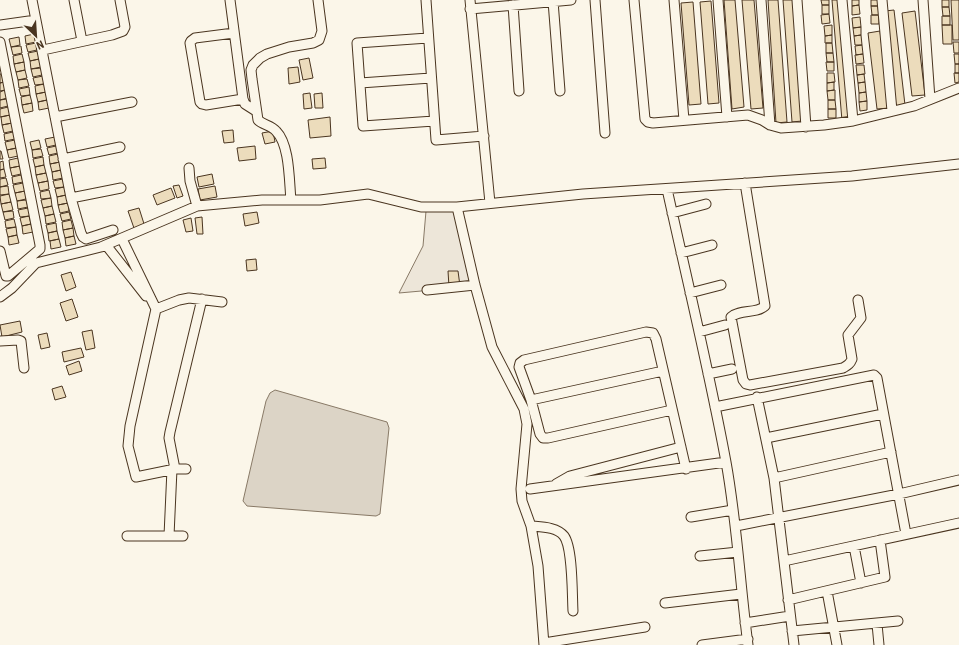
<svg xmlns="http://www.w3.org/2000/svg" width="959" height="645" font-family="'Roboto Condensed',sans-serif">
<style>
.green{fill:#ede6d9;stroke:#887966}
.water{fill:#dcd4c6;stroke:#887966}
.building{fill:#ecdcbc;stroke:#4a3520}
.lines{fill:none;stroke-linecap:round;stroke-linejoin:round}
.minor-casing{stroke:#4a3520;stroke-width:11}
.minor{stroke:#fbf6e9;stroke-width:9}
</style>
<rect width="100%" height="100%" fill="#fbf6e9"/>
<path class="green" d="M459 208 477 286 399 293 423 246 426 211Z"/>
<path class="water" d="M275 390 387 422 389 428 380 514 376 516 247 506 243 501 266 401 270 393Z"/>
<path class="building" d="M724 0H735L744 107 732 109Z
M742 0H754L763 108 751 109Z
M768 0H778L787 122 776 123Z
M783 0H793L802 121 792 122Z
M821 0H829V5H822Z
M832 0H842L852 120 842 121Z
M852 0H859V5L852 6Z
M871 0H878V6H871Z
M942 0H949V7H942Z
M951 0H959V40H953Z
M711 1 719 103 708 104 700 2Z
M693 2 701 104 689 105 681 3Z
M822 5H829V14H822Z
M859 5 860 14 852 15V6Z
M871 6H878L879 15H872Z
M942 7H949L950 16H943Z
M894 10 905 105 896 106 885 11Z
M915 11 925 95 912 96 902 13Z
M829 14 830 23 822 24 821 15Z
M871 15H879V24H871Z
M942 16H950V25H942Z
M860 17 861 27 853 28 852 18Z
M832 25V35L825 36 824 26Z
M942 25H952V44H943Z
M861 27V35L854 36 853 28Z
M880 31 889 108 877 109 868 33Z
M34 34 36 42 26 44 25 36Z
M832 35V43H825V36Z
M861 35 862 45H855L854 36Z
M19 37 20 45 11 47 9 39Z
M953 42H959V53H954Z
M36 43 37 50 28 52 26 45Z
M826 43H832L833 53H826Z
M862 45 863 54 856 55 855 46Z
M21 46 22 53 13 55 11 47Z
M38 51 39 59 30 61 28 53Z
M826 53H833L834 62H827Z
M22 54 24 62 14 64 13 56Z
M863 54 864 63 856 64 855 55Z
M954 54H959V64H955Z
M309 58 313 78 303 80 299 60Z
M39 59 41 67 31 69 30 61Z
M24 62 25 70 16 72 14 64Z
M826 62H834V71H827Z
M955 64H959V73H955Z
M856 65H864L865 74 857 75Z
M298 67 300 82 289 84 288 68Z
M41 68 42 75 33 77 31 69Z
M25 70 27 78 18 80 16 72Z
M827 73H834L835 82 827 83Z
M954 73H959V82L955 83Z
M0 74H2L4 82 0 83Z
M864 74 865 82 858 83 857 75Z
M43 76 44 84 35 85 33 78Z
M27 79 29 86 19 88 18 80Z
M4 82 5 90 0 91V83Z
M834 82V90L827 91V83Z
M865 82 866 92 859 93 858 83Z
M44 84 46 92 36 94 35 86Z
M29 87 30 95 21 96 19 89Z
M5 90 7 98 0 100V92Z
M835 90V100H828L827 91Z
M46 92 47 100 38 102 36 94Z
M866 92 867 101 859 102V93Z
M310 93 312 108 304 109 303 94Z
M322 93 323 108H315L314 94Z
M30 95 32 103 22 105 21 97Z
M7 99 8 106 0 108V100Z
M47 100 49 108 39 110 38 102Z
M828 100H835L836 109H828Z
M867 101V110L860 111 859 102Z
M32 103 33 111 24 113 22 105Z
M8 107 10 115 0 117V109Z
M828 109H836V118H828Z
M10 115 12 123 2 125 1 117Z
M330 117 331 136 310 138 308 120Z
M12 123 13 131 4 133 2 125Z
M233 130 234 142 224 143 222 131Z
M273 131 275 142 265 144 262 133Z
M13 132 15 139 5 141 4 134Z
M55 137 56 145 47 147 45 139Z
M15 140 16 148 7 150 5 142Z
M39 140 41 148 32 150 30 142Z
M56 146 58 153 49 155 47 148Z
M255 146 256 159 239 161 237 148Z
M17 148 18 156 9 158 7 150Z
M41 149 43 156 33 158 32 150Z
M0 151H1L3 159H0Z
M58 154 60 162 50 164 49 156Z
M43 157 44 165 35 167 33 159Z
M18 158 20 166 10 168 9 160Z
M325 158 326 168 313 169 312 159Z
M3 161 4 169 0 170V162Z
M60 162 61 170 52 172 50 164Z
M44 165 46 173 36 175 35 167Z
M20 166 21 174 12 176 10 168Z
M4 169 6 177 0 178V170Z
M61 170 63 178 53 180 52 172Z
M46 173 48 181 38 183 36 175Z
M212 174 214 184 199 187 197 177Z
M21 175 23 182 13 184 12 177Z
M6 178 8 185 0 187V179Z
M63 179 64 187 55 188 53 181Z
M48 181 49 189 40 191 38 183Z
M23 183 25 191 15 193 13 185Z
M179 185 183 196 177 198 173 186Z
M8 186 9 194 0 195V187Z
M215 186 217 197 200 200 198 189Z
M64 187 66 195 57 197 55 189Z
M171 188 175 198 157 205 153 195Z
M49 190 51 198 41 199 40 192Z
M25 191 26 199 17 201 15 193Z
M9 194 11 202 1 204 0 196Z
M66 195 68 203 58 205 57 197Z
M51 198 52 206 43 208 41 200Z
M26 200 28 207 18 209 17 201Z
M11 202 13 210 3 212 1 204Z
M68 203 69 211 60 213 58 205Z
M52 206 54 214 45 216 43 208Z
M28 208 30 216 20 217 18 210Z
M139 208 145 227 135 231 128 211Z
M13 211 14 218 5 220 3 212Z
M69 212 71 219 62 221 60 214Z
M257 212 259 223 245 226 243 214Z
M54 214 56 222 46 224 45 216Z
M29 216 31 224 22 226 20 218Z
M202 217 203 234H197L195 218Z
M191 218 193 231 186 232 183 220Z
M14 219 16 227 6 228 5 221Z
M71 220 73 228 63 230 62 222Z
M56 223 57 231 48 233 46 225Z
M31 224 33 232 23 234 22 226Z
M16 227 17 235 8 237 6 229Z
M73 228 74 236 65 238 63 230Z
M57 231 59 239 49 241 48 233Z
M17 235 19 243 9 245 8 237Z
M74 236 76 244 66 246 65 238Z
M59 239 61 247 51 249 50 241Z
M256 259 257 270 247 271 246 260Z
M448 271H458L460 286 449 287Z
M71 272 76 287 66 291 61 275Z
M72 299 78 317 66 321 60 303Z
M20 321 22 332 2 337 0 325Z
M92 330 95 348 86 350 82 332Z
M47 333 50 347 41 349 38 335Z
M81 348 84 357 64 362 62 352Z
M79 361 82 371 69 375 66 366Z
M62 386 66 397 55 400 52 389Z"/>
<g class="lines">
<defs>
<path id="minor" d="M32 0 71 198 81 233 83 237 86 239 113 230
M74 0 82 41
M230 0 243 99 245 104 256 111
M426 0 436 140 484 136
M470 0 490 203
M595 0 605 133
M634 0 645 119 648 122 653 123 748 115 762 120 770 125 781 128 824 125 853 121 914 106 959 88
M674 0 684 120
M718 0 727 117
M761 0 770 125
M797 0 806 127
M842 0 853 121
M882 0 892 111
M923 0 930 99
M553 1 560 91
M513 5 519 91
M470 9 571 0
M0 25 36 20
M234 33 195 38 191 41 190 43 200 102 202 104 206 105 243 99
M428 38 357 43 363 126 434 121
M0 42 40 245V249L8 276H6L0 251
M43 50 112 35 123 31 125 27 120 0
M360 83 431 78
M55 117 132 102
M63 159 120 147
M189 168 190 181 197 206
M745 183 765 306C756 314 740 309 731 317L743 380 746 384 750 385 843 368C848 365 850 364 852 359L848 335 861 318 858 300
M667 189C687 280 709 370 726 462 737 522 740 584 748 645
M71 198 121 188
M291 200C289 181 290 145 276 131 271 125 263 125 258 120L252 79 251 70 253 65 260 58 267 54 289 47 313 43 319 40 322 31 318 0
M457 207 475 285 492 347 524 409 527 424 521 489 522 501 531 526 538 566 544 645
M672 213 706 204
M122 239 156 309 130 426 128 446 136 477 175 469H186
M106 245 146 296
M681 253 712 245
M427 290 475 285
M690 293 721 285
M0 297 12 288 36 263 101 247 197 206 262 200H320L368 194 421 207H457L583 194 852 176 959 164
M156 309 179 300 189 298 222 302
M699 332 725 325
M0 341 18 340 21 341 24 368
M708 374 732 369
M757 397 774 478 794 645
M531 400 663 371
M715 407 874 375 877 378 906 534
M672 410 548 438H543L540 434 531 400 519 367 520 363 524 360 646 332 653 333 656 339 686 469
M766 438 883 414
M175 469 169 438 170 432 202 299
M774 478 891 452
M556 484 570 476 681 447
M530 489 726 462
M691 517 733 510
M531 526C542 527 557 527 564 536 573 548 572 595 573 611
M736 526 899 494 959 480
M127 536H183
M169 536 172 469
M854 546 861 583
M700 556 738 552
M784 561 959 523
M827 591 837 645
M788 600 885 577 880 540
M665 603 741 594
M745 623 790 616
M877 624 879 645
M792 631 898 621
M544 643 645 627
M702 645 748 639"/>
</defs>
<use href="#minor" class="minor-casing"/>
<use href="#minor" class="minor"/>
</g>
<g transform="translate(36 36) rotate(155)" stroke="#fbf6e9" stroke-width="3" paint-order="stroke">
<path d="M0-3L7 15L0 10L-7 15Z" fill="#4a3520"/>
<text y="-6" font-size="11" font-weight="bold" text-anchor="middle" fill="#4a3520">N</text>
</g>
</svg>
